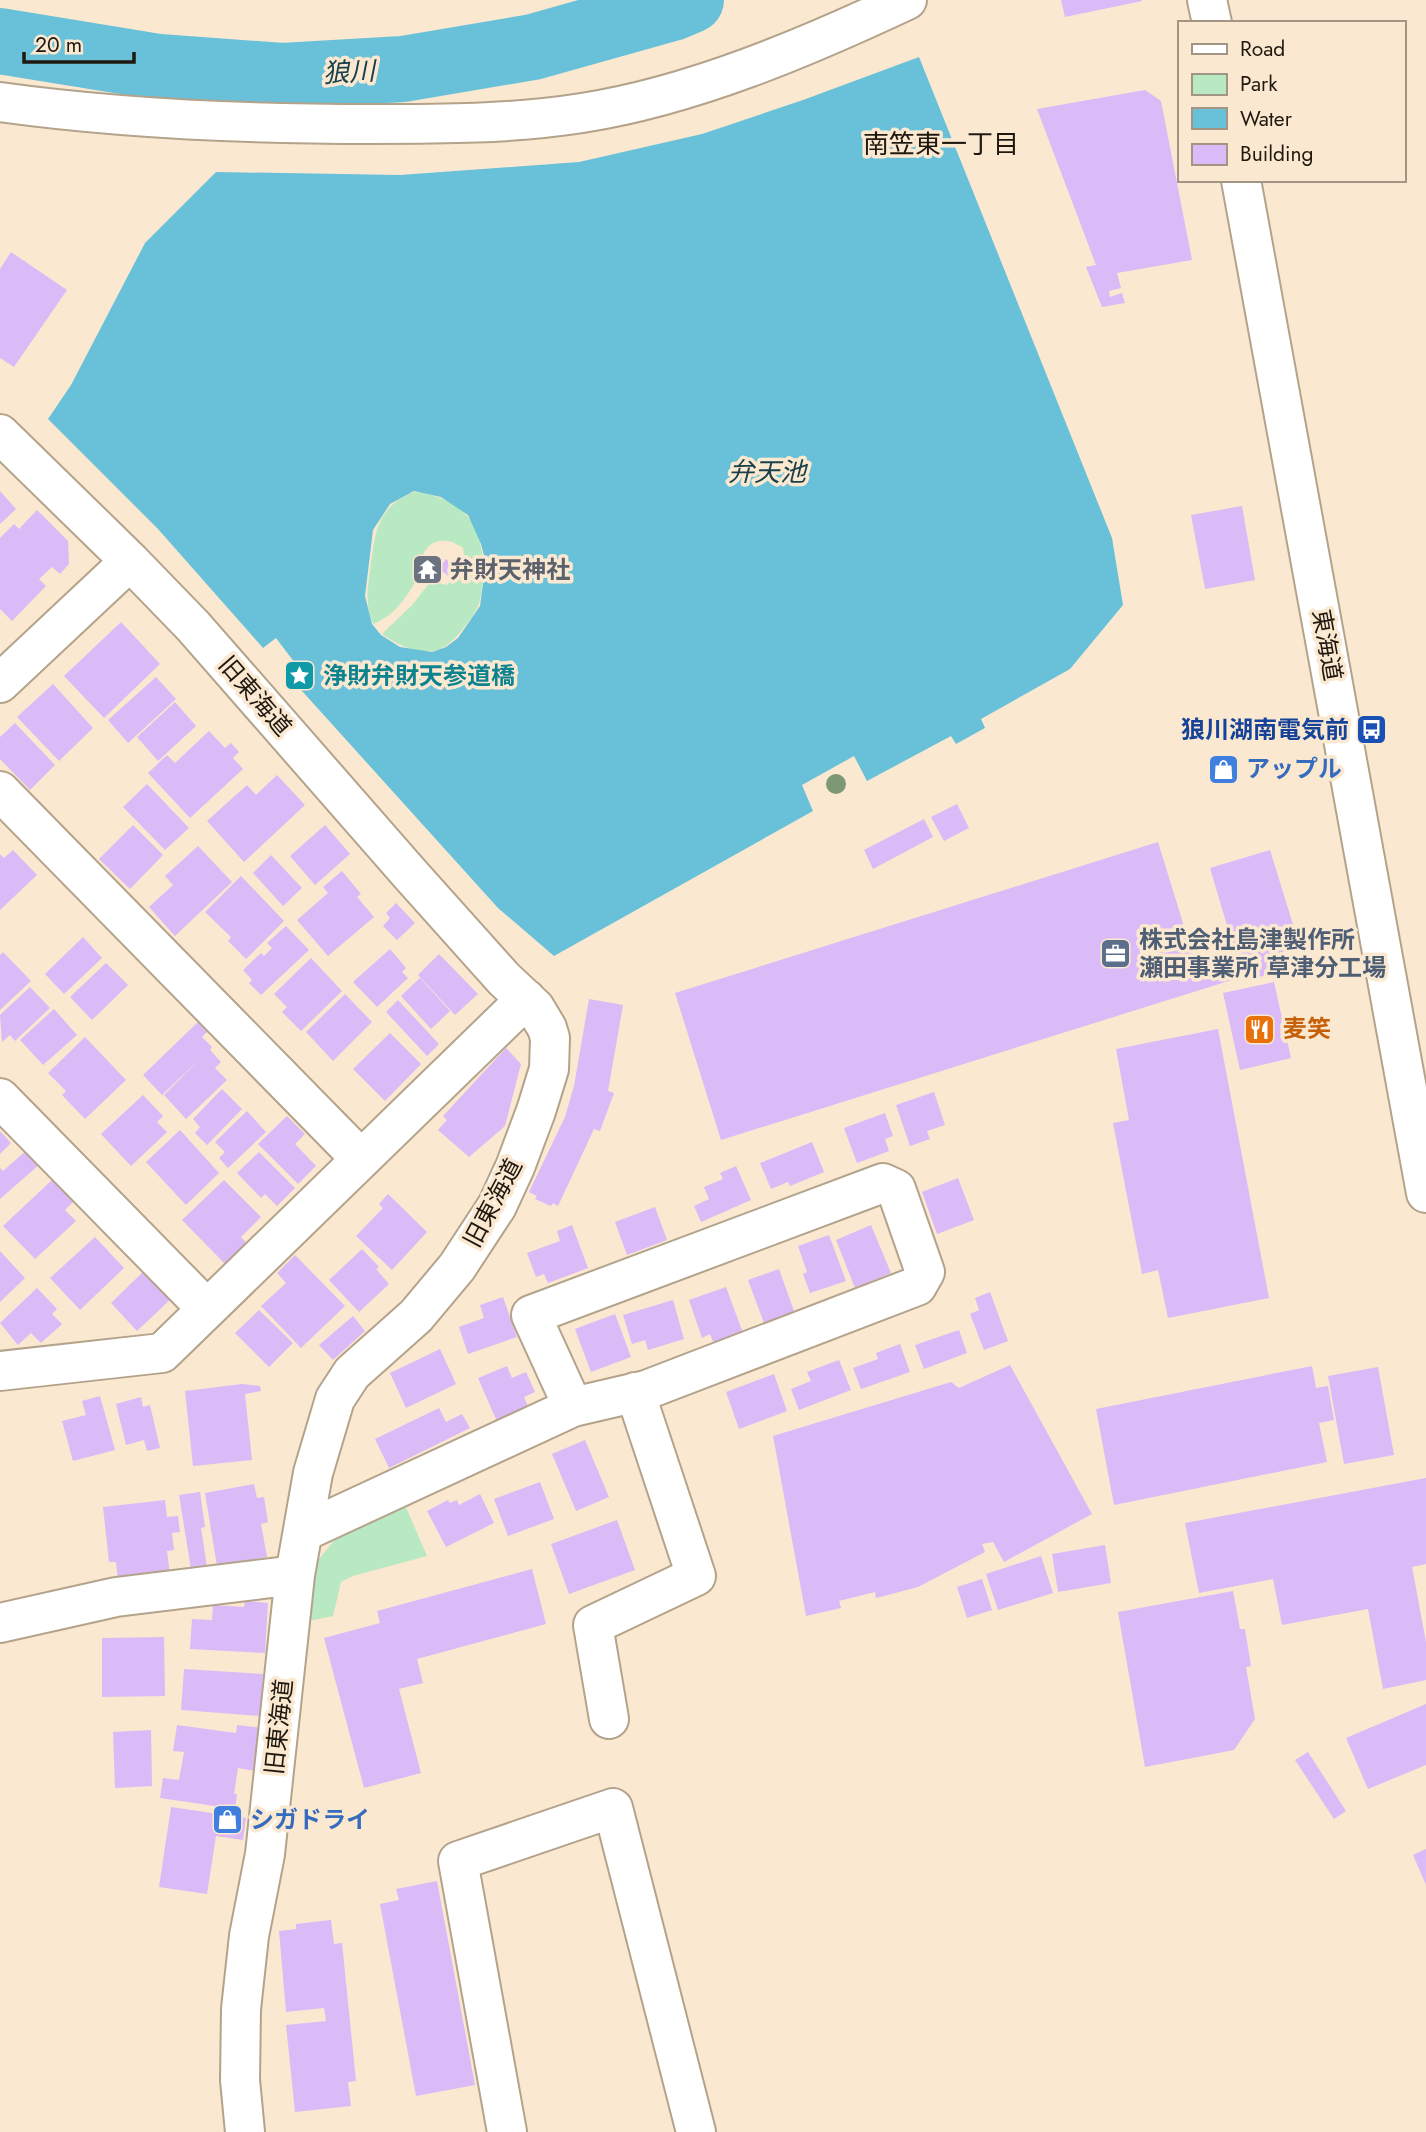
<svg xmlns="http://www.w3.org/2000/svg" width="1426" height="2132" font-family="Jost,'Noto Sans JP',sans-serif">
<style>
.green{fill:#b9e9c2}
.water{fill:#68c1d9;fill-rule:evenodd}
.lines{fill:none;stroke-linecap:round;stroke-linejoin:round}
.river{stroke:#68c1d9;stroke-width:66}
.building{fill:#dbbaf8}
.street-casing{stroke:#b4a38b;stroke-width:42}
.highway-casing{stroke:#b4a38b;stroke-width:42}
.street{stroke:#fff;stroke-width:38}
.highway{stroke:#fff;stroke-width:38}
.tree{fill:#7c9875}
.labels{text-anchor:middle;stroke-width:7;stroke-linejoin:round;paint-order:stroke}
.worship-label{font-size:24px;font-weight:bold;fill:#5b616d;stroke:#fbe8d0;text-anchor:start}
.street-label{font-size:24px;fill:#1f180f;stroke:#fbe8d0}
.culture-label{font-size:24px;font-weight:bold;fill:#0d838f;stroke:#fbe8d0;text-anchor:start}
.transit-label{font-size:24px;font-weight:bold;fill:#164399;stroke:#fbe8d0;text-anchor:end}
.shop-label{font-size:24px;font-weight:bold;fill:#366cbe;stroke:#fbe8d0;text-anchor:start}
.service-label{font-size:24px;font-weight:bold;fill:#4e5e75;stroke:#fbe8d0;text-anchor:start}
.food-label{font-size:24px;font-weight:bold;fill:#c56008;stroke:#fbe8d0;text-anchor:start}
.water-label{font-size:26px;font-style:italic;fill:#18414b;stroke:#fbe8d0}
.neighbourhood-label{font-size:26px;fill:#1f180f;stroke:#fbe8d0}
</style>
<rect width="100%" height="100%" fill="#fbe8d0"/>
<path class="green" d="M414 492C433 493 454 501 467 516 485 535 487 580 479 603 476 613 468 622 462 630 455 639 444 650 432 651 414 653 396 644 382 634L413 604 431 581 446 585C461 577 466 563 463 548 447 536 426 538 421 561 419 568 419 574 415 582 406 599 391 618 373 624 364 599 368 588 371 563 375 530 379 506 414 492Z
M405 1505 427 1556 353 1576 341 1582 333 1616 304 1622 315 1564 337 1537Z"/>
<path class="water" d="M919 57 1112 538 1123 605 1070 669 981 719 985 728 956 744 951 736 867 781 854 756 802 785 813 811 554 956 498 908 293 681 304 675 276 638 263 648 158 529 48 419 71 385 145 243 216 172 400 175 579 162 702 134 803 100ZM414 491 441 497 468 515 481 544 486 563 480 606 458 638 446 647 432 652 400 647 381 635 372 624 365 596 373 530 390 504Z"/>
<g class="lines">
<path class="river" d="M0 41 159 67 282 76 403 69 533 47 672 8 691 0"/>
</g>
<path class="building" d="M1061 0H1141L1142 1 1065 17Z
M1145 90 1161 101 1192 260 1117 273 1121 288 1109 291 1110 297 1122 293 1125 303 1102 307 1086 267 1096 265 1037 109Z
M11 252 67 290 14 367 0 358V269Z
M0 491 16 509 0 524Z
M1242 506 1255 580 1205 589 1191 515Z
M37 510 68 541 69 564 60 574 52 567 39 579 46 586 12 621 0 609V538L14 524 19 529Z
M446 559 458 568 451 578 439 569Z
M121 622 160 664 104 718 64 676Z
M156 677 176 699 128 743 108 720Z
M53 684 93 728 59 761 17 717Z
M175 702 196 726 158 761 137 737Z
M15 723 55 765 30 790 0 759V737Z
M209 731 225 748 231 743 239 752 233 758 243 769 190 818 148 773 167 755 175 763Z
M277 775 305 805 244 862 207 821 247 785 256 795Z
M147 784 189 828 165 850 123 807Z
M957 804 969 828 944 841 931 817Z
M924 819 933 837 873 869 864 850Z
M133 825 163 855 130 889 99 859Z
M325 825 350 854 315 885 290 856Z
M1158 842 1195 962 1227 952 1235 979 721 1140 675 993Z
M198 846 232 882 175 936 149 907 173 885 165 876Z
M13 850 37 875 0 910V854L4 858Z
M1270 850 1299 944 1283 950 1286 962 1267 968 1268 974 1254 979 1252 973 1242 976 1210 868Z
M271 855 302 888 283 906 253 873Z
M342 871 361 894 357 897 374 917 328 956 297 920 328 893 323 887Z
M241 876 284 921 246 959 228 941 231 937 205 912Z
M396 903 415 923 397 940 383 926 390 918 386 913Z
M286 926 309 950 261 995 249 983 252 980 243 970 261 953 264 956 272 948 267 943Z
M83 937 102 958 64 994 45 974Z
M390 949 406 968 402 972 408 978 377 1007 353 982Z
M3 952 31 981 0 1010V955Z
M439 954 478 994 455 1015 418 975Z
M311 958 342 991 301 1031 282 1012 287 1007 274 994Z
M106 963 128 985 92 1020 70 997Z
M420 978 450 1011 431 1029 401 996Z
M1274 982 1291 1058 1240 1070 1223 993Z
M30 987 50 1008 15 1041 10 1035 2 1042 0 1015Z
M345 994 372 1022 333 1061 306 1032Z
M589 999 623 1005 608 1091 614 1093 600 1131 594 1129 558 1206 553 1203 551 1206 535 1199 537 1196 529 1192 565 1117 574 1086Z
M398 1000 439 1044 427 1056 386 1012Z
M54 1009 77 1035 43 1065 20 1040Z
M198 1022 207 1032 202 1037 212 1047 210 1050 221 1062 215 1068 227 1080 186 1119 164 1095 201 1058 162 1095 143 1075Z
M1218 1029 1269 1298 1168 1318 1158 1270 1142 1274 1113 1123 1129 1120 1116 1049Z
M390 1033 421 1064 385 1101 353 1069Z
M85 1037 126 1080 85 1119 62 1095 66 1091 48 1073Z
M506 1048 521 1064 505 1126 469 1157 438 1130 447 1120 443 1116Z
M222 1089 242 1109 207 1145 195 1133 200 1127 193 1119Z
M934 1092 945 1125 927 1131 930 1139 910 1146 896 1105Z
M143 1095 163 1116 157 1122 167 1132 131 1166 101 1134Z
M247 1111 266 1132 228 1168 219 1158 225 1152 215 1142Z
M885 1113 893 1136 885 1139 889 1151 857 1163 844 1128Z
M287 1116 305 1134 295 1144 316 1166 298 1184 258 1144Z
M180 1130 219 1173 186 1205 146 1162Z
M0 1131 11 1143 0 1154Z
M812 1142 824 1172 790 1186 788 1182 771 1189 760 1163Z
M28 1149 40 1164 0 1199V1168L3 1171Z
M259 1152 295 1188 277 1206 265 1194 261 1198 237 1173Z
M736 1166 751 1200 701 1222 694 1206 709 1199 704 1187 723 1179 720 1173Z
M958 1178 974 1220 937 1234 922 1192Z
M53 1179 74 1201 65 1210 76 1221 35 1259 3 1226Z
M224 1180 261 1217 241 1237 248 1244 226 1265 182 1220Z
M388 1194 427 1232 392 1270 356 1236 383 1208 379 1204Z
M655 1207 667 1240 627 1255 615 1222Z
M572 1225 588 1268 548 1283 544 1274 536 1277 527 1253 560 1241 557 1231Z
M871 1225 891 1273 855 1288 836 1240Z
M829 1235 846 1281 810 1293 803 1274 807 1272 798 1246Z
M95 1237 124 1268 80 1310 50 1278Z
M362 1249 379 1267 376 1269 389 1284 359 1312 329 1280Z
M0 1251 25 1278 0 1302Z
M295 1255 345 1306 301 1348 261 1306 286 1283 277 1273Z
M779 1269 794 1311 764 1323 748 1280Z
M145 1270 172 1298 137 1331 111 1303Z
M726 1287 743 1333 714 1344 710 1334 702 1338 689 1300Z
M37 1288 57 1309 52 1314 62 1324 41 1343 31 1333 18 1345 0 1323Z
M990 1292 1008 1341 984 1350 970 1314 979 1310 975 1298Z
M503 1297 517 1337 468 1354 459 1327 484 1318 480 1305Z
M673 1300 684 1339 648 1350 645 1340 632 1344 623 1315Z
M259 1310 293 1343 269 1367 235 1333Z
M615 1314 631 1357 591 1372 575 1329Z
M353 1316 365 1331 333 1360 319 1345Z
M959 1330 967 1353 924 1369 915 1345Z
M900 1344 910 1372 861 1389 853 1368 878 1359 876 1353Z
M440 1349 456 1384 406 1408 390 1373Z
M839 1360 851 1390 799 1410 791 1389 811 1381 807 1372Z
M1010 1365 1092 1514 1004 1562 993 1542 982 1544 985 1552 918 1587 876 1598 875 1592 839 1601 841 1608 806 1616 773 1436 951 1382 959 1388Z
M507 1366 512 1378 526 1372 535 1392 524 1397 530 1411 498 1424 478 1378Z
M1312 1366 1316 1388 1328 1386 1334 1420 1319 1423 1327 1462 1114 1505 1096 1409Z
M1378 1367 1394 1455 1344 1464 1328 1376Z
M774 1374 787 1411 739 1429 726 1392Z
M242 1384 260 1386 261 1391 245 1394 252 1460 193 1466 185 1391Z
M100 1396 115 1450 73 1461 62 1421 86 1415 82 1401Z
M141 1397 143 1407 150 1405 160 1448 147 1451 144 1440 126 1445 116 1404Z
M439 1408 446 1422 462 1414 470 1428 389 1468 375 1439Z
M585 1440 609 1497 576 1511 552 1454Z
M1426 1478V1564L1412 1567 1426 1642V1680L1383 1689 1368 1609 1282 1625 1273 1579 1199 1593 1185 1523Z
M540 1482 554 1519 508 1536 494 1499Z
M254 1484 257 1498 264 1497 268 1522 261 1524 267 1557 217 1566 205 1493Z
M200 1492 205 1527 201 1528 207 1567 191 1569 179 1495Z
M480 1494 494 1523 446 1547 427 1511 448 1500 450 1503 457 1500 459 1505Z
M165 1500 167 1517 178 1516 180 1532 172 1533 174 1550 167 1551 170 1575 118 1581 116 1562H109L103 1507Z
M617 1520 635 1570 569 1594 551 1544Z
M1105 1545 1111 1583 1058 1592 1052 1554Z
M1041 1556 1053 1593 998 1610 986 1574Z
M532 1569 546 1624 417 1659 423 1683 399 1689 421 1773 364 1788 324 1638 380 1623 377 1611Z
M982 1579 992 1610 967 1618 957 1587Z
M1233 1591 1240 1629H1245L1251 1666 1246 1667 1255 1719 1234 1750 1145 1767 1118 1612Z
M245 1601 268 1603 265 1653 190 1649 192 1619 212 1620 213 1605 244 1607Z
M164 1637 165 1696 102 1697V1638Z
M184 1669 263 1674 260 1716 181 1710Z
M1426 1704V1765L1368 1789 1346 1738Z
M177 1725 236 1733 237 1725 262 1728 255 1771 238 1768 234 1794H237L235 1809 160 1798 163 1778 179 1780 184 1752 173 1751Z
M151 1730 152 1786 115 1788 113 1732Z
M1308 1752 1346 1811 1334 1819 1295 1760Z
M171 1807 246 1818 243 1840 216 1836 207 1894 159 1887Z
M1426 1849V1885L1413 1855Z
M437 1881 475 2085 416 2096 380 1904 399 1900 396 1889Z
M331 1920 334 1944 342 1943 356 2081 348 2082 351 2106 295 2112 286 2025 326 2021 324 2008 286 2012 279 1931 296 1929V1924Z"/>
<g class="lines">
<defs>
<path id="street" d="M0 102C123 119 246 124 371 124 441 124 512 124 582 113 692 96 807 47 907 0
M0 434 130 561 193 626 410 874 504 979 535 1008 547 1028 550 1038 549 1069 536 1111 515 1167 497 1206 457 1267 416 1316 352 1373 335 1399 313 1473 295 1575 265 1854 249 1936 241 2009 240 2080 245 2132
M0 683 130 561
M0 791 360 1158
M0 1098 206 1308
M0 1371 162 1353 526 999
M303 1532 573 1407 646 1390 917 1286 925 1272 896 1189 883 1183 531 1315 573 1407
M0 1623 116 1597 295 1575
M609 1719 593 1625 696 1576 635 1392
M507 2132 458 1861 613 1808 696 2132"/>
<path id="highway" d="M1207 0 1212 23
M1241 180 1426 1193"/>
</defs>
<use href="#street" class="street-casing"/>
<use href="#highway" class="highway-casing"/>
<use href="#street" class="street"/>
<use href="#highway" class="highway"/>
</g>
<circle class="tree" cx="836" cy="784" r="10"/>
<defs>
<symbol id="temple-square" viewBox="-11 -11 22 22"><rect x="-9" y="-9" width="18" height="18" rx="4" fill="#6b7280" stroke="#fbe8d0"/><path d="M0-6L5-2H3V0L6.5 2.5H4V6H1.5V3h-3V6H-4V2.5H-6.5L-3 0V-2H-5Z" fill="#fff"/></symbol>
<symbol id="sight-square" viewBox="-11 -11 22 22"><rect x="-9" y="-9" width="18" height="18" rx="4" fill="#0f9aa8" stroke="#fbe8d0"/><path d="M0-6L1.8-2.2L6-1.7L2.9 1.2L3.7 5.4L0 3.3L-3.7 5.4L-2.9 1.2L-6-1.7L-1.8-2.2Z" fill="#fff"/></symbol>
<symbol id="bus-square" viewBox="-11 -11 22 22"><rect x="-9" y="-9" width="18" height="18" rx="4" fill="#1a4fb4" stroke="#fbe8d0"/><path d="M-5-6H5V4H4V6H2V4H-2V6H-4V4H-5ZM-3.5-4V0h7V-4ZM-3.5 1.2v1.5H-2V1.2ZM2 1.2v1.5H3.5V1.2Z" fill="#fff"/></symbol>
<symbol id="shop-square" viewBox="-11 -11 22 22"><rect x="-9" y="-9" width="18" height="18" rx="4" fill="#3f7fe0" stroke="#fbe8d0"/><path d="M-5-2.5h2.3a2.7 3.5 0 0 1 5.4 0H5L5.5 6h-11ZM-1.5-2.5h3a1.5 2.3 0 0 0-3 0Z" fill="#fff"/></symbol>
<symbol id="office-square" viewBox="-11 -11 22 22"><rect x="-9" y="-9" width="18" height="18" rx="4" fill="#5c6f8a" stroke="#fbe8d0"/><path d="M-6-3h4V-5.5h4V-3h4V5H-6ZM-1-4.5V-3h2v-1.5ZM-6 0V1H6V0Z" fill="#fff"/></symbol>
<symbol id="restaurant-square" viewBox="-11 -11 22 22"><rect x="-9" y="-9" width="18" height="18" rx="4" fill="#e8710a" stroke="#fbe8d0"/><path d="M-5-6h1v4h1v-4h1v4h1v-4h1v5L-1.5 .5V6h-2V.5L-5-1ZM5-6V6H3V1.5H1.5Q1.5-4 5-6Z" fill="#fff"/></symbol>
</defs>
<g fill-rule="evenodd">
<use href="#temple-square" x="410" y="552" width="35" height="35"/>
<use href="#sight-square" x="282" y="658" width="35" height="35"/>
<use href="#bus-square" x="1354" y="712" width="35" height="35"/>
<use href="#shop-square" x="1206" y="752" width="35" height="35"/>
<use href="#office-square" x="1098" y="936" width="35" height="35"/>
<use href="#restaurant-square" x="1242" y="1012" width="35" height="35"/>
<use href="#shop-square" x="210" y="1802" width="35" height="35"/>
</g>
<g class="labels">
<g class="worship-label">
<text x="450" y="578">弁財天神社</text>
</g>
<g class="street-label">
<text transform="translate(1327 645) rotate(80)" y="8">東海道</text>
<text transform="translate(255 696) rotate(49)" y="8">旧東海道</text>
<text transform="translate(493 1203) rotate(-62)" y="8">旧東海道</text>
<text transform="translate(279 1727) rotate(-84)" y="8">旧東海道</text>
</g>
<g class="culture-label">
<text x="323" y="684">浄財弁財天参道橋</text>
</g>
<g class="transit-label">
<text x="1349" y="738">狼川湖南電気前</text>
</g>
<g class="shop-label">
<text x="1246" y="777">アップル</text>
<text x="250" y="1828">シガドライ</text>
</g>
<g class="service-label">
<text x="1139" y="948">株式会社島津製作所<tspan x="1139" dy="28">瀬田事業所 草津分工場</tspan></text>
</g>
<g class="food-label">
<text x="1283" y="1037">麦笑</text>
</g>
<g class="water-label">
<text transform="translate(349 72) rotate(-3)" y="9">狼川</text>
<text x="767" y="481">弁天池</text>
</g>
<g class="neighbourhood-label">
<text x="941" y="153">南笠東一丁目</text>
</g>
</g>
<rect x="1178" y="21" width="228" height="161" fill="#fbe8d0" stroke="#a39583" stroke-width="2"/>
<rect x="1192" y="44" width="35" height="10" fill="#ffffff" stroke="#a39583" stroke-width="2"/>
<text x="1240" y="56" font-size="21" fill="#1f180f">Road</text>
<rect x="1192" y="74" width="35" height="21" fill="#b9e9c2" stroke="#a39583" stroke-width="2"/>
<text x="1240" y="91" font-size="21" fill="#1f180f">Park</text>
<rect x="1192" y="108" width="35" height="21" fill="#68c1d9" stroke="#a39583" stroke-width="2"/>
<text x="1240" y="126" font-size="21" fill="#1f180f">Water</text>
<rect x="1192" y="144" width="35" height="21" fill="#dbbaf8" stroke="#a39583" stroke-width="2"/>
<text x="1240" y="161" font-size="21" fill="#1f180f">Building</text>
<path d="M24 52v10h110v-10" fill="none" stroke="#1f180f" stroke-width="3.5"/>
<text x="35" y="52" font-size="21" fill="#1f180f" stroke="#fbe8d0" stroke-width="5" paint-order="stroke">20 m</text>
</svg>
